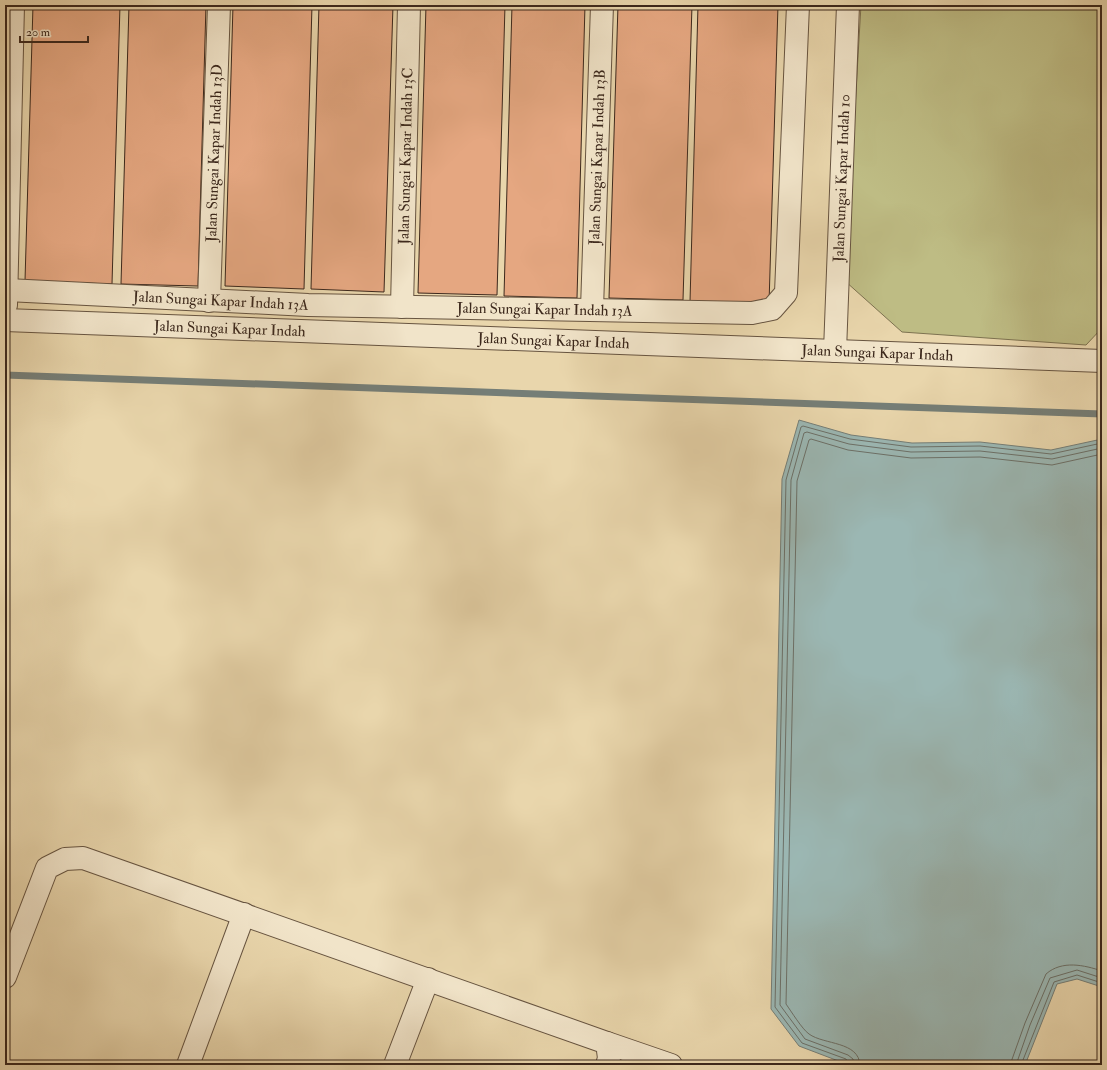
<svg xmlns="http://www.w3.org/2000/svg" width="1107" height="1070" font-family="'IM FELL Double Pica',serif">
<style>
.green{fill:#bebc84;stroke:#7d7250}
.water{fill:#9bb7b3;stroke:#757e77}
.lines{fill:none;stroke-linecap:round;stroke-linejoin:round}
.shore{stroke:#6c7068;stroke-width:1}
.stream{stroke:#757e77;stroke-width:7}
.building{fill:#e5a781;stroke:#3c281c}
.minor-casing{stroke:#675440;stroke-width:24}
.minor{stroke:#f1e4c9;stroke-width:22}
.labels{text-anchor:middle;stroke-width:3;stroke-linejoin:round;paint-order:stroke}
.street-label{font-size:15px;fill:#3c281c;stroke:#f1e4c9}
</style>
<rect width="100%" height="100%" fill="#e9d6ac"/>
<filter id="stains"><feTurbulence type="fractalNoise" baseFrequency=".005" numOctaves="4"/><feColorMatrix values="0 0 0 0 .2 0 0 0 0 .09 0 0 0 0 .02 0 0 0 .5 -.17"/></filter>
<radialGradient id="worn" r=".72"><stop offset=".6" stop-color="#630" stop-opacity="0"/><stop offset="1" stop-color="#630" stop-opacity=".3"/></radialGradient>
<path class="green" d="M861 5H1102V328L1086 345 902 332 845 281Z"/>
<path class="water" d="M799 420 851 435 912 443 980 442 1051 450 1102 439V987L1077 979 1057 984 1025 1065H849L799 1046 771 1009 782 479Z"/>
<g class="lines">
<path class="shore" d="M849 1065 846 1059 802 1043 775 1007 786 480 801 427 803 426 850 439 911 447 980 446 1051 454 1102 443
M854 1065 853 1059 848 1055 805 1039 780 1005 791 480 804 433 807 432 849 444 911 452 980 451 1052 459 1102 448
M860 1065C859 1041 824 1045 809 1034 802 1029 791 1011 786 1004L797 481 809 440 811 439 848 450 911 458 980 457 1052 465 1102 454
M1010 1065 1025 1023 1046 974C1062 960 1084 965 1102 971
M1016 1065 1030 1025 1050 978 1077 970 1102 978
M1021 1065 1054 982 1077 975 1102 983"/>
<path class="stream" d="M5 375 1102 414"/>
</g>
<path class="building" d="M33 5H120L112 284 25 281Z
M129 5H206L198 286 121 284Z
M233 5H312L304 289 225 286Z
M319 5H393L384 292 311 289Z
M426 5H505L497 295 418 293Z
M512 5H585L577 298 504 296Z
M618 5H692L683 300 609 298Z
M698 5H778L769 304 690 302Z"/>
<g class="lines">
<defs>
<g id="minor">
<path id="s1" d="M7 290 308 305 752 313 772 309 786 293 798 5"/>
<path id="s2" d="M209 301 219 5"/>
<path d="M6 305 13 5"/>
<path id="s3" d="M402 307 409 5"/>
<path id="s4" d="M592 309 602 5"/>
<path id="s5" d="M5 320 1102 361"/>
<path id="s6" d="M835 351 848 5"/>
<path d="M5 977 47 868 65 859 83 858 607 1043 609 1058 607 1065"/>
<path d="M607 1043 671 1065"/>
<path d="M188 1065 244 914"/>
<path d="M395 1065 428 979"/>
</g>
</defs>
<use href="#minor" class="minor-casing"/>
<use href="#minor" class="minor"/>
</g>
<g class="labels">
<g class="street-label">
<text dy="5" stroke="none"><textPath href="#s2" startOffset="148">Jalan Sungai Kapar Indah 13D</textPath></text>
<text dy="5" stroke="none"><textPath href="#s3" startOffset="151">Jalan Sungai Kapar Indah 13C</textPath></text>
<text dy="5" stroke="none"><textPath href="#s4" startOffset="152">Jalan Sungai Kapar Indah 13B</textPath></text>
<text dy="5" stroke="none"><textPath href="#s6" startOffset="173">Jalan Sungai Kapar Indah 10</textPath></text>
<text dy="5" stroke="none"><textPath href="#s1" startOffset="214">Jalan Sungai Kapar Indah 13A</textPath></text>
<text dy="5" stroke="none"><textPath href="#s1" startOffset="538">Jalan Sungai Kapar Indah 13A</textPath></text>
<text dy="5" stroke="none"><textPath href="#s5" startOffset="225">Jalan Sungai Kapar Indah</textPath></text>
<text dy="5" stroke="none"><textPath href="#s5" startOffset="549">Jalan Sungai Kapar Indah</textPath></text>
<text dy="5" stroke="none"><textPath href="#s5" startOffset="873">Jalan Sungai Kapar Indah</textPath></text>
</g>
</g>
<rect width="1107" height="1070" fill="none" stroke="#e9d6ac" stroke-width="20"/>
<rect x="6" y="6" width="1095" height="1058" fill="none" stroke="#3c281c" stroke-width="2"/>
<rect x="10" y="10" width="1087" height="1050" fill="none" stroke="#3c281c"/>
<path d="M20 36v6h68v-6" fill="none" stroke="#3c281c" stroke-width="2"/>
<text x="26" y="36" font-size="12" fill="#3c281c" stroke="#f1e4c9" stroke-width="3" paint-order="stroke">20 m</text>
<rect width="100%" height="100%" filter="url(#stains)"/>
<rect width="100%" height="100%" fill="url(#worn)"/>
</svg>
